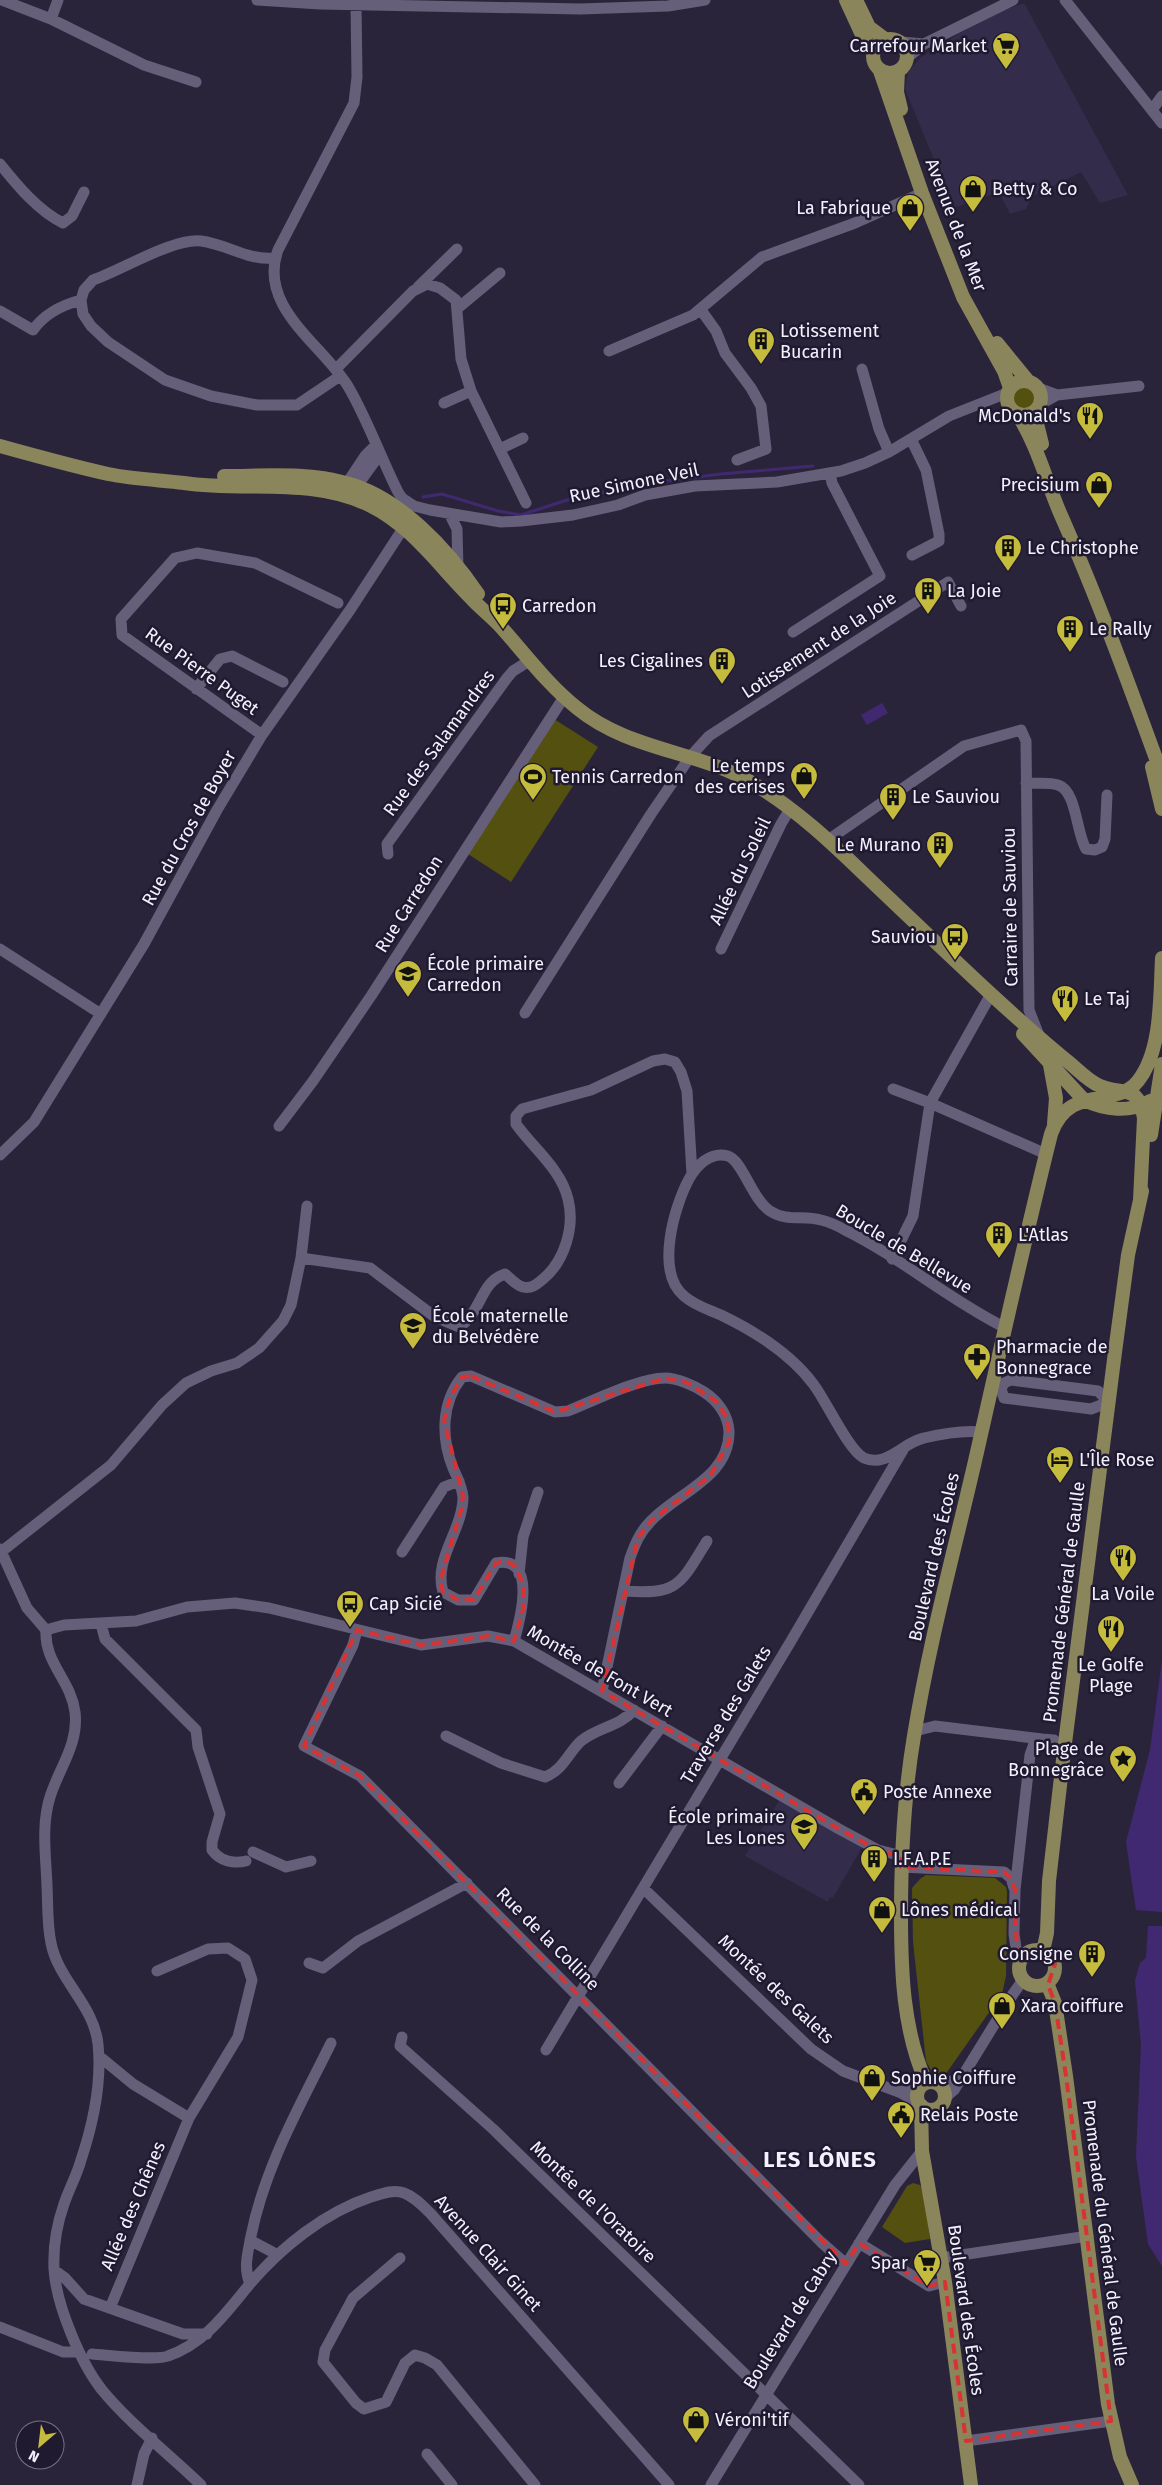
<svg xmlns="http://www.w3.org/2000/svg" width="1162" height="2485" font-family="'Fira Sans',sans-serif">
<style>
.built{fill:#332c4a}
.green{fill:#54500f}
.water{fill:#412971}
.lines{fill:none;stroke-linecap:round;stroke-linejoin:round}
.stream{stroke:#412971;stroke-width:3}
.minor{stroke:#655f7a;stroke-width:11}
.major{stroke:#8b855b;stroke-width:14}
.marked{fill:none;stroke:#d83233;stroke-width:4;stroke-dasharray:10 6;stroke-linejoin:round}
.labels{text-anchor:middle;stroke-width:5;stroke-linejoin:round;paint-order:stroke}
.poi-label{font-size:18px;fill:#f4f1fe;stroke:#201a31;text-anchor:start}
.street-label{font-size:18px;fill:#f4f1fe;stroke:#201a31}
.district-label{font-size:22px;font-weight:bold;letter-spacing:1px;fill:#f4f1fe;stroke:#201a31}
</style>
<rect width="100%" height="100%" fill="#2a243b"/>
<path class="built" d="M1024 3 1128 195 1100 203 1081 172 1031 197 1026 209 1010 214 999 192 954 208 905 89 908 72 920 58 960 33 1004 10Z
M780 1799 862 1847 833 1898 830 1897 828 1902 745 1856Z"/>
<path class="green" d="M1007 398a17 17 0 1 1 34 0a17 17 0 1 1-34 0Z
M554 719 598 747 511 882 468 854Z
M926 1875 995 1878 1006 1887 1007 1892 1006 1976 1002 1994 945 2075 932 2072 926 2061 913 1942 912 1888 920 1879Z
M913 2183 920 2185 924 2193 930 2239 905 2243 882 2227 907 2186Z"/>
<path class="water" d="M882 703 888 713 867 725 861 715Z
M1162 1660V1912L1136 1910 1126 1842 1150 1750Z
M1148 1926H1162V2266L1148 2244 1136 2157 1141 2044 1135 1981 1140 1963 1146 1958Z"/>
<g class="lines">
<path class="stream" d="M423 497 442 494 498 511 521 515 567 500 650 483 721 474 813 466"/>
<path class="minor" d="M2 0 51 19 144 65 196 82
M257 0 320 4 580 9 668 6 705 0
M1065 0 1162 123
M356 5 357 77 354 103 278 250C257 308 324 345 349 388 368 421 381 458 398 492L402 498 414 506 430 510 501 522 521 521 573 515 618 505 645 495 695 486 777 482 841 471 865 463 889 452 949 416 1007 393
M51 19 58 0
M901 42 924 44
M907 58 924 44 1013 0
M1152 110 1162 96
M0 164C17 185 38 211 63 223L72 216 84 192
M418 287 457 249
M81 300 84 290 93 280C122 270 173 238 201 241 227 244 248 261 275 258
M458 308 500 273
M701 310 716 331 725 353 751 388 761 406 766 449 737 460
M0 311 33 330C45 313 62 305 81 300L83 314 91 326 108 342 165 380 211 396 257 405H297L340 376
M609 351 693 315 762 257 855 223 922 193
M336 369 413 291 427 284 440 288 456 300 461 359 471 391 526 503
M862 369 879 429 889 452
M1038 388 1057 395
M444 403 471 391
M1041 404 1057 395 1139 386
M911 439 926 470 939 534V541L912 555
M500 449 523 438
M349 490 357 486 380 454
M351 491 347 483 365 456 376 445
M450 515 457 529 458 569
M793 632 880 576 832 483 830 473
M196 689 220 659 232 656 283 682
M262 735 122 635 121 619 175 558 197 553 255 563 338 603
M1026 783C1036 784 1049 782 1058 785 1077 791 1076 833 1086 849L1095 850 1102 847 1105 839 1107 795
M828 840 964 746 1021 730 1026 741 1029 1010 1040 1038
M388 854 387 844 507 678 513 671 529 661
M0 949 101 1014
M721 949 781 824 790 809
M525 1013 651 814 690 757 709 736 948 582 961 606
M893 1089 930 1103 1046 1154
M279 1126 313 1081 371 996 564 697
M0 1155 34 1122 144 944 217 810 262 735 350 610 408 521
M301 1258 307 1206
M892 1259 913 1216 930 1103 990 996
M1011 1380 1098 1391 1109 1402 1091 1409 1004 1398 1001 1389 1004 1383Z
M981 1432C964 1430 941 1434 924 1438 903 1442 887 1468 864 1458 849 1451 826 1401 814 1385 791 1354 758 1333 723 1316 710 1310 695 1306 684 1296 655 1272 674 1207 689 1179 696 1166 710 1151 728 1156 742 1160 752 1199 770 1211 787 1222 803 1215 821 1220 829 1222 838 1226 845 1230 900 1257 948 1299 1004 1327
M0 1549 27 1608 46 1630C44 1663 71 1680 75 1712 79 1744 59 1768 50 1797 41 1826 46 1856 47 1886 48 1905 47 1924 51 1943 58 1980 94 2005 98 2044 102 2082 93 2124 81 2160 77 2175 69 2189 64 2204 57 2224 53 2247 54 2269 56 2304 80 2362 102 2390 131 2425 169 2454 201 2485
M1 1552 111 1465 162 1405 186 1383 211 1371 237 1363 259 1348 283 1321 291 1305 301 1258 370 1268 435 1317 459 1327C482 1312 480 1282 505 1274 510 1278 517 1286 523 1287 532 1289 537 1284 543 1279 565 1261 575 1226 568 1199 561 1169 533 1148 516 1124V1116L522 1109 591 1090 653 1061 665 1059 675 1062 681 1072 687 1091 692 1174
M402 1552 444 1487 459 1481
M519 1574 523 1537 538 1492
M624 1591C678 1595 680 1585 707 1541
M101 1624 105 1639 196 1730 198 1747 220 1814 212 1842V1850C220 1861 233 1864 246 1861
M46 1630 64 1625 136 1621 187 1607 235 1603 269 1608 421 1645 488 1636 514 1641 839 1829 878 1850 902 1856
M357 1630 353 1645 304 1746 360 1776 821 2242 846 2264
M514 1641C520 1620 538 1555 496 1563L474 1600H458L443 1592C433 1559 463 1530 463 1497 462 1486 457 1477 453 1468 441 1438 441 1403 462 1377L471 1376 555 1412 568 1411C593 1401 639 1378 665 1378 677 1378 693 1385 704 1392 718 1401 728 1415 729 1431 730 1478 676 1493 650 1522 640 1532 635 1544 630 1558L602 1691
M915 1731 935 1726 1042 1739
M446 1736 501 1763 545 1777C563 1770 568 1753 581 1741 598 1727 619 1727 634 1710
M619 1783 662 1726
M253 1852 286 1867 311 1861
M901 1867 1004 1872 1011 1878 1014 1888
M643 1888 811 2049 843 2071 899 2092 919 2103
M1021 1959 1017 1955 1014 1934 1015 1890 1030 1755 1034 1744 1042 1739 1054 1740 1064 1751
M309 1963 323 1968 358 1941 467 1883
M402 2037 400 2046 493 2129 859 2485
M546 2050 791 1641 903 1450
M99 2056 133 2084 189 2118
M938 2083 960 2080
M899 2092 919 2088
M945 2098 954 2090 1013 1994 1023 1980
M250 2240 278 2255
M859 2243 929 2286 945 2282
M400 2258 353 2298 325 2350 323 2362 356 2403 364 2409 386 2402 405 2363 415 2355 425 2358 437 2365 535 2485
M941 2258 1088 2236
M54 2270 65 2278 84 2299 183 2334H207
M250 2284C243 2267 248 2253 251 2236 265 2166 300 2106 331 2043
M110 2308 189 2118 238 2037 252 1980 245 1959 228 1948 208 1949 157 1971
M0 2327 63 2352H79
M92 2354C108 2355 156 2361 168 2356 205 2343 225 2314 249 2285 280 2248 325 2212 371 2197 381 2194 393 2189 404 2193 415 2197 423 2206 431 2214L669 2485
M966 2441 1111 2421
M427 2454 452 2485
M137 2485 144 2454 152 2438
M711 2485 895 2185 922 2151"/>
<path class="major" d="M846 0 864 39 873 51
M856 0 869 27 885 39
M873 56a17 17 0 1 1 34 0a17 17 0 1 1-34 0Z
M880 71 922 193 963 297 1004 371 1010 388
M898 71 897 92 901 109
M997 343 1028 381
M1007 398a17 17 0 1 1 34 0a17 17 0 1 1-34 0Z
M1034 412 1042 444
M1018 415C1037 445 1046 480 1060 513 1098 599 1130 687 1162 775
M0 446C36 456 72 466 108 474 133 479 158 480 184 483 245 492 311 477 369 505 412 526 438 565 471 598 480 608 492 617 501 627 526 655 548 685 577 708 629 751 698 750 754 784 796 809 832 843 867 877 909 917 951 957 993 996 1019 1020 1045 1043 1072 1065 1080 1072 1090 1082 1100 1086 1125 1096 1138 1083 1144 1118L1140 1200
M224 476C265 476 307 472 346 483 400 497 448 550 478 594
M1152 767 1162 809
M1023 1034 1084 1100C1105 1110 1129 1113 1150 1101
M1050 1065 1056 1098 1054 1124
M1151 1135 1162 1064
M1019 1968a18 18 0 1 1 36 0a18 18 0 1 1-36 0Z
M1043 1951 1047 1933 1049 1881 1064 1751 1115 1352 1128 1255 1142 1191
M1047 1983 1055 2003 1066 2076 1108 2404 1120 2457 1132 2485
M917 2096a14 14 0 1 1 28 0a14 14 0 1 1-28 0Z
M926 2082C903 2030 901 1972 901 1915 901 1855 904 1795 914 1736 929 1643 954 1552 975 1461 1000 1351 1024 1242 1051 1134 1069 1083 1116 1109 1138 1081 1162 1051 1160 996 1162 958
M921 2105 922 2151 945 2282 971 2485"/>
</g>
<path class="marked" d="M471 1376 555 1412 666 1378 688 1383 717 1402 728 1420 729 1442 710 1476 651 1521 638 1538 602 1691 839 1829 878 1850 902 1856 901 1867 1004 1872 1011 1878 1015 1890 1017 1957 1043 1951 1055 1964 1048 1985 1055 2003 1066 2076 1111 2421 966 2441 945 2282 929 2286 859 2243 846 2264 360 1776 304 1746 357 1630 421 1645 488 1636 514 1641 523 1609V1584L515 1566 506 1561 496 1563 474 1600H458L443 1592 440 1582 461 1510 463 1496 444 1420 450 1398 462 1377Z"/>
<defs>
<symbol id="supermarket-pin" viewBox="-11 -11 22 30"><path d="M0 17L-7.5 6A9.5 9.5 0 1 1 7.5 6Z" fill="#c5bc3d" stroke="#201a31"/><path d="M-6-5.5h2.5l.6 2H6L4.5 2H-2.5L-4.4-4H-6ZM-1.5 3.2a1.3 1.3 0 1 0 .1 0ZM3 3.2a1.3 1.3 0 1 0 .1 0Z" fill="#111"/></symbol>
<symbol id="shop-pin" viewBox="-11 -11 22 30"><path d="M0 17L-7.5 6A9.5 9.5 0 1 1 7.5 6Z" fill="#c5bc3d" stroke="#201a31"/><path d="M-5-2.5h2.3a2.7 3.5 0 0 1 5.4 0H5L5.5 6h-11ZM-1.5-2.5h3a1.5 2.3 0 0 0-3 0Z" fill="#111"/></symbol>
<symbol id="building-pin" viewBox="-11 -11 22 30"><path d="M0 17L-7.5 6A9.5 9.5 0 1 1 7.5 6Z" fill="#c5bc3d" stroke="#201a31"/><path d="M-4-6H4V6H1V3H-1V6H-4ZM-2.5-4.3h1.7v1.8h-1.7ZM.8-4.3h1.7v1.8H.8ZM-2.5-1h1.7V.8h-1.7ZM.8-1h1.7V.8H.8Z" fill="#111"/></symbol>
<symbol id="restaurant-pin" viewBox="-11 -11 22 30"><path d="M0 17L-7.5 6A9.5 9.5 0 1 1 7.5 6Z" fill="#c5bc3d" stroke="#201a31"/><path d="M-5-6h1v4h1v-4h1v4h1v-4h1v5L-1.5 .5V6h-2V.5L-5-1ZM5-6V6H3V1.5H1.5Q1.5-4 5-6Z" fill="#111"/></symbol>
<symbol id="bus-pin" viewBox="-11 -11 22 30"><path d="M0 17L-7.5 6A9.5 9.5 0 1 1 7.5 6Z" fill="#c5bc3d" stroke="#201a31"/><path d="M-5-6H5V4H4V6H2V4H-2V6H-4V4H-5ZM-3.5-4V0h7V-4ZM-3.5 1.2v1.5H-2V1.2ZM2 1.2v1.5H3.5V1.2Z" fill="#111"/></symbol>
<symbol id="stadium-pin" viewBox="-11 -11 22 30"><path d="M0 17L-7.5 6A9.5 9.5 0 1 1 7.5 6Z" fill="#c5bc3d" stroke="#201a31"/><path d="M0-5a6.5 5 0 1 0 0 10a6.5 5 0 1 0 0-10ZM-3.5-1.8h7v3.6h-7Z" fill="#111"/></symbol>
<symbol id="school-pin" viewBox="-11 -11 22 30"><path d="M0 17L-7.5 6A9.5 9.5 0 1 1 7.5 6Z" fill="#c5bc3d" stroke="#201a31"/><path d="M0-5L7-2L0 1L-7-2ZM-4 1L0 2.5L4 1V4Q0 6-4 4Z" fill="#111"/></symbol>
<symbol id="pharmacy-pin" viewBox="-11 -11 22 30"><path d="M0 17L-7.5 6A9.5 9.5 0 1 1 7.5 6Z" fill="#c5bc3d" stroke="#201a31"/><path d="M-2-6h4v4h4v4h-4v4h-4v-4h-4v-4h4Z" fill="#111"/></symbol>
<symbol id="hotel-pin" viewBox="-11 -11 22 30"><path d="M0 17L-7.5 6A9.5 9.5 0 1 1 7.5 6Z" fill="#c5bc3d" stroke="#201a31"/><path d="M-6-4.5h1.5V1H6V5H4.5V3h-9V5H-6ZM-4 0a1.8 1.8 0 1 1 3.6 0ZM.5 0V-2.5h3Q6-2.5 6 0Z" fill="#111"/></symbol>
<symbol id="sight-pin" viewBox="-11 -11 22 30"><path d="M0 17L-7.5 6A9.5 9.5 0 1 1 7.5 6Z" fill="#c5bc3d" stroke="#201a31"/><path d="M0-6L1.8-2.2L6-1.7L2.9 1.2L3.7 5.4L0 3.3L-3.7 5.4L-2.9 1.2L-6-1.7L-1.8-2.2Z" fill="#111"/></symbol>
<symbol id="civic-pin" viewBox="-11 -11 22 30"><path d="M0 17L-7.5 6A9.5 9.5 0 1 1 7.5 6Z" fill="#c5bc3d" stroke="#201a31"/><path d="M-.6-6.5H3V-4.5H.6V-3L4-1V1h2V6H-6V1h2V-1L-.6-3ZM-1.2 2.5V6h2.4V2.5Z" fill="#111"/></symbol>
</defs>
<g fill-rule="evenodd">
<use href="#supermarket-pin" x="990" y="30" width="32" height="43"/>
<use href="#shop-pin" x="957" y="173" width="32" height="43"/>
<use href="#shop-pin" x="894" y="192" width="32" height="43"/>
<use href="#building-pin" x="745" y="325" width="32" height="43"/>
<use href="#restaurant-pin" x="1074" y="400" width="32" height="43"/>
<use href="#shop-pin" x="1083" y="469" width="32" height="43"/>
<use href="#building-pin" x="992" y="532" width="32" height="43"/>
<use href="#building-pin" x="912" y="575" width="32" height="43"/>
<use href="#bus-pin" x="487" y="590" width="32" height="43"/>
<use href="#building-pin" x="1054" y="613" width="32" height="43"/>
<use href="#building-pin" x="706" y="645" width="32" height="43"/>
<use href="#shop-pin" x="788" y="760" width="32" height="43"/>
<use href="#stadium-pin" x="517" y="761" width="32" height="43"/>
<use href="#building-pin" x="877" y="781" width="32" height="43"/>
<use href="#building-pin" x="924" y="829" width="32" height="43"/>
<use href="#bus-pin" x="939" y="921" width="32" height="43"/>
<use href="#school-pin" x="392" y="958" width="32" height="43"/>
<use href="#restaurant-pin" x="1049" y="983" width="32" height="43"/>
<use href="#building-pin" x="983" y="1219" width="32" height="43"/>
<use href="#school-pin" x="397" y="1310" width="32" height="43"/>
<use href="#pharmacy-pin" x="961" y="1341" width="32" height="43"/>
<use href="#hotel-pin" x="1044" y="1444" width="32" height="43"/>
<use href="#restaurant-pin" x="1107" y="1542" width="32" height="43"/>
<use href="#bus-pin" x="334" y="1588" width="32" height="43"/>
<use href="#restaurant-pin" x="1095" y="1613" width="32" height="43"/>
<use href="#sight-pin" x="1107" y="1743" width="32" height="43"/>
<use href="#civic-pin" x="848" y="1776" width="32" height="43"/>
<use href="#school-pin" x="788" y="1811" width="32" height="43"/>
<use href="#building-pin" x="858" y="1843" width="32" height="43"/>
<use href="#shop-pin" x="866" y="1894" width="32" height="43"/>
<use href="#building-pin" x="1076" y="1938" width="32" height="43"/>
<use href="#shop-pin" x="986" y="1990" width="32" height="43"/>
<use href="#shop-pin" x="856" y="2062" width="32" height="43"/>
<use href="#civic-pin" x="885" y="2099" width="32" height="43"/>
<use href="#supermarket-pin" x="911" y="2247" width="32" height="43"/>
<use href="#shop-pin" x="680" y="2404" width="32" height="43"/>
</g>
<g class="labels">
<g class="poi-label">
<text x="987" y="52" text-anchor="end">Carrefour Market</text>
<text x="992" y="195">Betty &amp; Co</text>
<text x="891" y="214" text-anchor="end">La Fabrique</text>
<text x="780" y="337">Lotissement<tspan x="780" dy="21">Bucarin</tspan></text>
<text x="1071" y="422" text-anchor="end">McDonald's</text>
<text x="1080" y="491" text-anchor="end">Precisium</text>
<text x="1027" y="554">Le Christophe</text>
<text x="947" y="597">La Joie</text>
<text x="522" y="612">Carredon</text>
<text x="1089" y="635">Le Rally</text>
<text x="703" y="667" text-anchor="end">Les Cigalines</text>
<text x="785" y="772" text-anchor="end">Le temps<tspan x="785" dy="21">des cerises</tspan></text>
<text x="552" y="783">Tennis Carredon</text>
<text x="912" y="803">Le Sauviou</text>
<text x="921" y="851" text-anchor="end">Le Murano</text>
<text x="936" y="943" text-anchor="end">Sauviou</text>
<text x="427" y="970">École primaire<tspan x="427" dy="21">Carredon</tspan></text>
<text x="1084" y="1005">Le Taj</text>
<text x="1018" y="1241">L'Atlas</text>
<text x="432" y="1322">École maternelle<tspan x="432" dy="21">du Belvédère</tspan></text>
<text x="996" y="1353">Pharmacie de<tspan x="996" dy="21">Bonnegrace</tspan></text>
<text x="1079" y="1466">L'Île Rose</text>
<text x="1123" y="1600" text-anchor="middle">La Voile</text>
<text x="369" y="1610">Cap Sicié</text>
<text x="1111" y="1671" text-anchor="middle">Le Golfe<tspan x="1111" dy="21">Plage</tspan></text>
<text x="1104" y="1755" text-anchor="end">Plage de<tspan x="1104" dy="21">Bonnegrâce</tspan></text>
<text x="883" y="1798">Poste Annexe</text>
<text x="785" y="1823" text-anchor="end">École primaire<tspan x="785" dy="21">Les Lones</tspan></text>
<text x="893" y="1865">I.F.A.P.E</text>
<text x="901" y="1916">Lônes médical</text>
<text x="1073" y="1960" text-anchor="end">Consigne</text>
<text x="1021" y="2012">Xara coiffure</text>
<text x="891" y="2084">Sophie Coiffure</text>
<text x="920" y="2121">Relais Poste</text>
<text x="908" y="2269" text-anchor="end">Spar</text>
<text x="715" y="2426">Véroni'tif</text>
</g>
<g class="street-label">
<text transform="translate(956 225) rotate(69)" y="6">Avenue de la Mer</text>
<text transform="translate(634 483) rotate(-12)" y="6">Rue Simone Veil</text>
<text transform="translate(819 645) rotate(-33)" y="6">Lotissement de la Joie</text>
<text transform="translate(202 671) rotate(36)" y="6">Rue Pierre Puget</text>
<text transform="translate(439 743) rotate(-54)" y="6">Rue des Salamandres</text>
<text transform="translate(189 828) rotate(-61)" y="6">Rue du Cros de Boyer</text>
<text transform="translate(740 871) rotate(-64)" y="6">Allée du Soleil</text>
<text transform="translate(409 904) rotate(-58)" y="6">Rue Carredon</text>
<text transform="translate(1010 907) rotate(-91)" y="6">Carraire de Sauviou</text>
<text transform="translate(904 1249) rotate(31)" y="6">Boucle de Bellevue</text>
<text transform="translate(934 1557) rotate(-77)" y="6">Boulevard des Écoles</text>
<text transform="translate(1064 1602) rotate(-83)" y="6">Promenade Général de Gaulle</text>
<text transform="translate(600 1671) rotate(30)" y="6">Montée de Font Vert</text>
<text transform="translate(726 1715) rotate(-59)" y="6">Traverse des Galets</text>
<text transform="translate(548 1939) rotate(45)" y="6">Rue de la Colline</text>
<text transform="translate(776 1989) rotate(43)" y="6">Montée des Galets</text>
<text transform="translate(593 2202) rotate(44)" y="6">Montée de l'Oratoire</text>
<text transform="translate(133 2206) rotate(-67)" y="6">Allée des Chênes</text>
<text transform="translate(1105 2233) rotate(83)" y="6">Promenade du Général de Gaulle</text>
<text transform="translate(488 2253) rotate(48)" y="6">Avenue Clair Ginet</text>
<text transform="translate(966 2310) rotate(82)" y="6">Boulevard des Écoles</text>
<text transform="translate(790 2320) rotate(-58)" y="6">Boulevard de Cabry</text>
</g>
<g class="district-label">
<text x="820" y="2167">LES LÔNES</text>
</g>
</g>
<g transform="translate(40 2445) rotate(208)"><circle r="24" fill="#201a31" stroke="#757083"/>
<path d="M0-4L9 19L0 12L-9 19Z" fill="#c5bc3d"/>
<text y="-8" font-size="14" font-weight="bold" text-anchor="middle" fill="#f4f1fe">N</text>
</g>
</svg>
